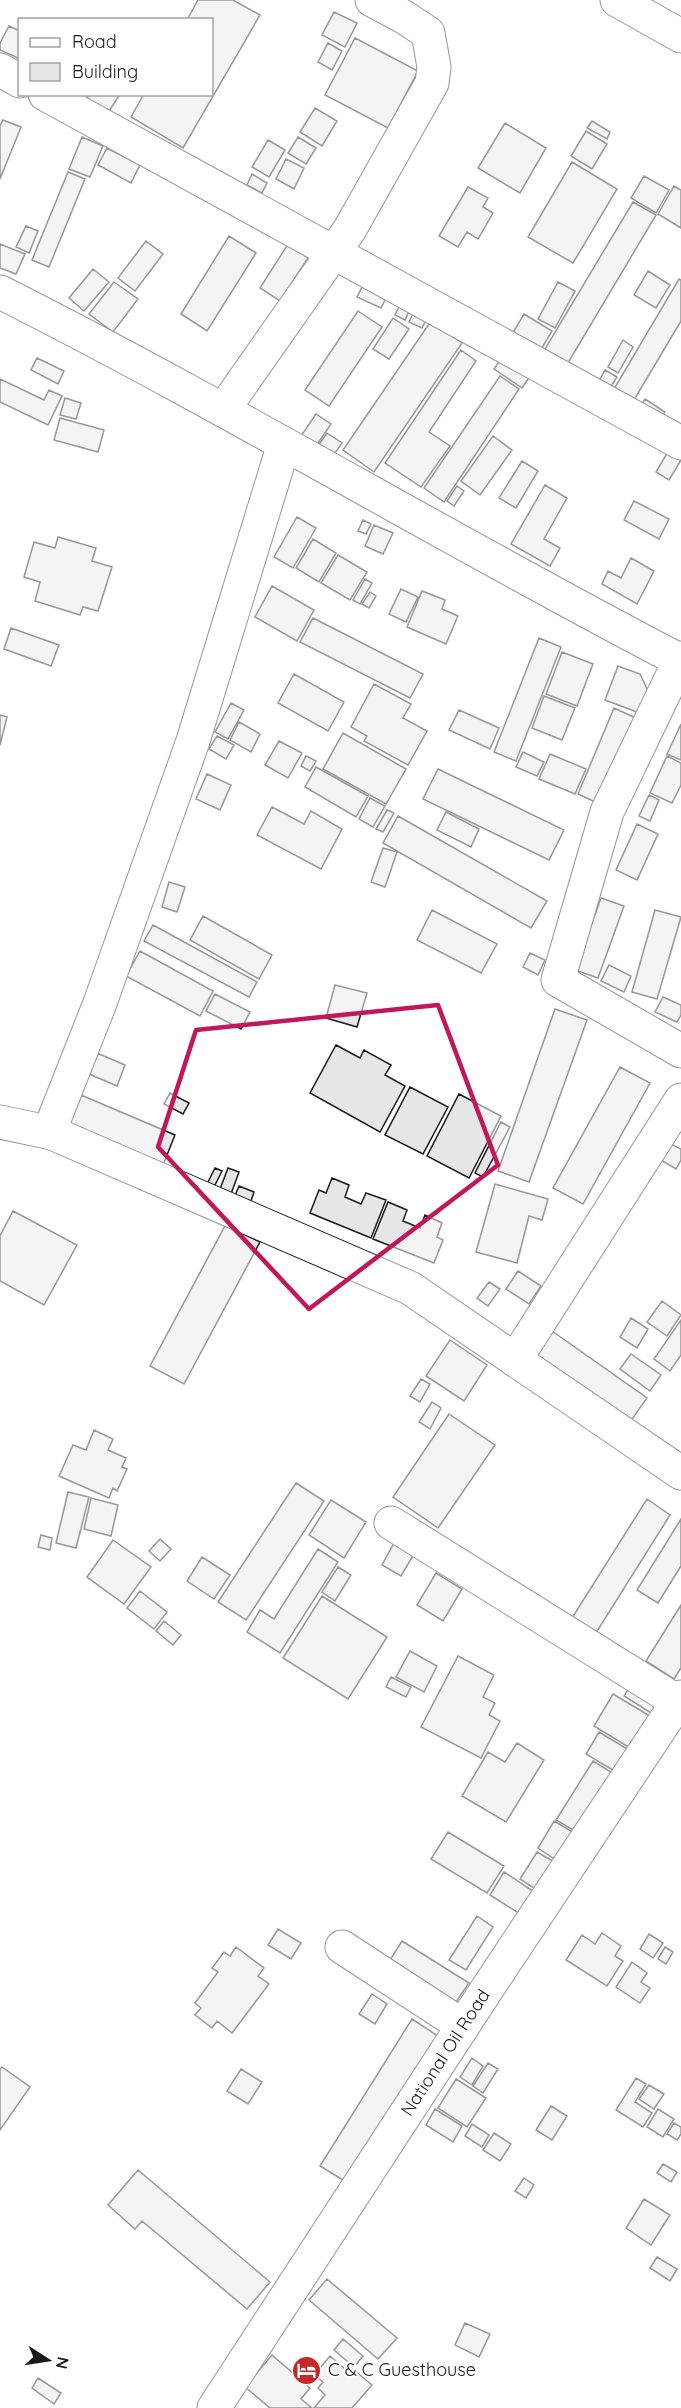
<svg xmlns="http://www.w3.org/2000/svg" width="681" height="2408" font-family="Quicksand,sans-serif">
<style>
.building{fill:#e6e6e6;stroke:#1a1a1a;stroke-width:1.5}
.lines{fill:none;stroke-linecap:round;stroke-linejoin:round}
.minor-casing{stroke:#1a1a1a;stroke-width:35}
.major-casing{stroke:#1a1a1a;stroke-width:35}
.minor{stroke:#fff;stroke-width:33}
.major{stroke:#fff;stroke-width:33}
.marked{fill:none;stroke:#c2185b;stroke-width:4.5;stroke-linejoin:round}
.labels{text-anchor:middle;stroke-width:4.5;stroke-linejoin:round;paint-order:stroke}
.street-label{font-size:18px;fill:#1a1a1a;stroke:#fff}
.poi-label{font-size:18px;fill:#1a1a1a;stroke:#fff;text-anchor:start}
</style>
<rect width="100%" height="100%" fill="#fff"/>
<path class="building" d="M198 0H233L260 15 183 148 131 117 144 94H212V20H187Z
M334 12 357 23 345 47 322 35Z
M9 26 20 31V59L0 50V43Z
M355 38 418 71 388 128 325 95Z
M328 43 342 51 332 70 318 62Z
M89 94H120L108 113 86 100Z
M315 108 337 121 322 146 300 132Z
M3 120 21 127 0 179V126Z
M592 121 610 132 607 139 587 128Z
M505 123 546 148 520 193 478 168Z
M586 131 607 144 592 169 571 156Z
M82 137 103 146 90 177 69 169Z
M298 137 316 148 306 164 288 153Z
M268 140 285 150 269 177 252 167Z
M107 148 140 165 131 183 98 165Z
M286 159 304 168 294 189 276 179Z
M572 162 617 189 573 263 528 237Z
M68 172 85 179 49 267 32 260Z
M252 174 267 183 262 193 247 185Z
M644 176 669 190 656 213 631 198Z
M674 186 681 190V228L658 214Z
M468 187 488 198 483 207 493 213 478 239 467 232 458 247 439 236Z
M633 202 656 215 565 368 542 354Z
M26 226 38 231 29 253 16 247Z
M229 236 256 253 207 331 181 314Z
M146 241 163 254 135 291 118 278Z
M0 244 25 254 16 274 0 268Z
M288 244 308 258 280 301 260 288Z
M93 269 109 282 84 311 69 298Z
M648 271 670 285 656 308 634 295Z
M679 279 681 280V321L634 400 614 389Z
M114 282 138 299 113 332 89 314Z
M558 282 575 291 555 328 538 319Z
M364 283 388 294 381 308 357 297Z
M401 302 411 307 405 320 395 315Z
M415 310 428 316 422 328 409 322Z
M358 311 382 327 329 406 305 390Z
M524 314 552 331 539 353 511 336Z
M393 318 409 329 389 359 373 349Z
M431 321 462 343 374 472 343 450Z
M623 340 633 347 618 373 608 367Z
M461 350 476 361 429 432 450 446 421 487 385 463Z
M503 356 531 375 522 388 494 369Z
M37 358 64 371 58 384 31 370Z
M605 370 617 377 610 388 599 381Z
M500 376 519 389 444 502 424 488Z
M0 379 44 400 49 390 62 396 48 425 0 402Z
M65 398 81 403 76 419 60 415Z
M645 399 665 412 661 419 640 407Z
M316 414 331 424 316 446 301 436Z
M60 418 104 430 98 452 54 440Z
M327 433 342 443 333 456 318 446Z
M493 436 512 450 480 495 461 481Z
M669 450 681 460 669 480 656 472Z
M522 461 538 471 516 508 499 498Z
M545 485 567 498 544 539 560 548 550 566 511 544Z
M457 486 464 491 454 506 447 501Z
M634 501 669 519 659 539 624 520Z
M297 517 316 528 293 568 274 557Z
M363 520 371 524 366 534 358 531Z
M374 525 393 533 383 554 365 546Z
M58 537 96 548 92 561 112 567 98 611 83 607 80 615 35 601 40 582 24 577 34 542 55 548Z
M313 539 336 553 319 582 296 568Z
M338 555 367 572 350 600 321 583Z
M631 558 654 571 637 604 602 584 608 571 621 578Z
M365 579 372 583 360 604 353 600Z
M272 586 314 610 297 641 255 617Z
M401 589 418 597 406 622 389 614Z
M422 591 445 600 442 609 458 616 446 644 407 627Z
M370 592 376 596 369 608 362 604Z
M313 618 423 674 410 698 300 642Z
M11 628 59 645 51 666 4 649Z
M539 638 561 647 516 761 494 752Z
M562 652 593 664 577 706 546 694Z
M618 666 640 674 651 697 645 715 605 700Z
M294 674 344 702 328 731 278 703Z
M374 684 411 704 403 718 427 731 408 765 364 741 367 736 351 727Z
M544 696 575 708 562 740 532 728Z
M231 703 244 710 228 739 215 732Z
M614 708 640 720 604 806 578 794Z
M459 710 499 728 490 749 449 730Z
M0 715 7 717 0 745Z
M239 722 260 734 251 752 230 740Z
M681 724V760L667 754Z
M343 733 406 769 386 804 323 769Z
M217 736 234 745 226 759 209 749Z
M279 741 302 753 288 778 265 765Z
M523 752 544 762 537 776 516 767Z
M550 754 586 769 575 794 539 779Z
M306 756 316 761 310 771 301 766Z
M667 756 681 763V785L672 803 650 793Z
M316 767 368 796 356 817 305 787Z
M438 769 564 830 549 860 423 799Z
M207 774 231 785 220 810 196 799Z
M649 795 659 800 650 821 639 816Z
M370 798 385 806 373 827 359 819Z
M272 807 304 824 311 811 342 829 321 869 257 835Z
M387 810 394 813 383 832 376 829Z
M446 812 479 829 471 847 437 830Z
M398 816 547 901 531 928 383 843Z
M637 824 658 834 637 880 616 870Z
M383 848 397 852 385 887 371 882Z
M169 882 185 887 177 912 162 907Z
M601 898 624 906 598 978 575 970Z
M432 910 497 944 481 973 417 940Z
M655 910 681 917 657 999 632 992Z
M203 916 272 955 259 979 190 940Z
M153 925 257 982 249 997 144 941Z
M140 951 213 991 200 1016 126 976Z
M530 953 545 960 538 975 523 967Z
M609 965 631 976 624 992 601 981Z
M335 985 367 993 357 1027 326 1018Z
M215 994 250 1012 241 1029 206 1011Z
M663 997 681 1005V1015L677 1022 655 1012Z
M555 1009 587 1020 529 1182 498 1171Z
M336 1045 360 1058 364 1050 391 1065 385 1075 405 1086 380 1132 310 1093Z
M97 1053 125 1065 117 1086 89 1074Z
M620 1067 650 1083 583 1204 553 1188Z
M410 1087 448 1107 423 1154 385 1135Z
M170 1093 189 1103 183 1114 164 1104Z
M459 1094 501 1116 469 1178 427 1156Z
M81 1095 175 1135 163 1165 69 1125Z
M501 1122 510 1127 483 1177 475 1173Z
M671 1144 681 1149V1160L676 1169 661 1160Z
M215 1168 222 1171 214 1187 207 1184Z
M228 1168 239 1172 231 1194 220 1189Z
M332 1178 349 1185 345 1197 361 1204 366 1193 386 1200 371 1238 310 1213 319 1190 326 1193Z
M495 1184 548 1199 542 1220 529 1216 517 1263 476 1252Z
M239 1186 254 1192 250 1204 234 1198Z
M388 1202 407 1210 403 1221 420 1228 425 1215 442 1223 437 1237 443 1240 434 1263 373 1239Z
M13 1211 77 1245 44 1305 0 1281V1236Z
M226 1224 260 1242 184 1384 150 1366Z
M518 1271 541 1286 529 1304 506 1289Z
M489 1282 500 1289 488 1306 477 1298Z
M662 1301 681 1315 667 1336 647 1322Z
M631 1318 648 1329 637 1348 620 1337Z
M681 1320V1355L670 1371 654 1359Z
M552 1331 647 1398 623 1432 528 1366Z
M450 1340 487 1365 464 1401 426 1376Z
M631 1354 661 1375 650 1391 620 1369Z
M421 1379 430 1384 420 1402 410 1396Z
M432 1402 441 1408 430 1429 419 1422Z
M449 1414 495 1445 438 1528 393 1497Z
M94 1430 113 1439 108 1450 126 1458 122 1467 127 1469 117 1491 113 1488 109 1498 59 1476 73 1445 86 1450Z
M296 1483 324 1501 246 1620 218 1602Z
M68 1492 89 1497 76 1548 56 1543Z
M91 1498 118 1505 111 1536 84 1529Z
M647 1499 670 1515 596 1633 572 1618Z
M331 1500 366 1522 344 1558 309 1535Z
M681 1519V1566L658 1603 637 1590Z
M41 1535 52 1538 50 1550 38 1547Z
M160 1539 171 1549 160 1561 149 1551Z
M113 1540 151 1567 124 1604 87 1577Z
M394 1543 414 1554 401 1576 382 1565Z
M318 1549 338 1562 280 1653 247 1632 260 1610 274 1619Z
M202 1557 230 1575 214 1599 187 1581Z
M338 1567 351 1575 335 1601 322 1592Z
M436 1573 462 1589 443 1621 417 1605Z
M140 1591 167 1612 154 1629 127 1608Z
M322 1596 387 1637 348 1699 283 1658Z
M681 1605V1668L674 1679 646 1661Z
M164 1621 181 1635 173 1645 156 1631Z
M410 1651 437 1666 424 1692 396 1677Z
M458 1656 494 1675 483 1697 495 1703 489 1715 500 1721 481 1758 421 1727Z
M391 1677 411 1687 406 1697 386 1687Z
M630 1686 657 1703 651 1713 624 1696Z
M613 1694 650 1716 630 1748 594 1726Z
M599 1732 629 1750 616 1772 586 1754Z
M517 1743 544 1760 506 1822 462 1796 488 1752 505 1762Z
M593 1761 614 1774 578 1833 556 1820Z
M554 1821 576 1834 559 1862 538 1848Z
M448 1832 504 1866 487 1893 431 1859Z
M537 1852 558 1864 540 1892 520 1879Z
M504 1872 539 1895 525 1917 490 1895Z
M477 1916 493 1927 466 1970 449 1960Z
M278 1929 301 1943 291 1959 268 1945Z
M602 1933 621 1946 615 1956 623 1961 607 1986 566 1960 582 1935 595 1944Z
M649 1934 663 1943 653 1958 640 1949Z
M402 1941 469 1983 456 2002 390 1960Z
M236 1947 264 1968 258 1976 269 1984 232 2033 217 2021 212 2028 195 2015 201 2008 195 2003 218 1972 212 1968 224 1952 230 1956Z
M665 1947 673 1952 666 1964 658 1959Z
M632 1962 647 1973 641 1982 650 1988 640 2003 616 1987Z
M372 1994 387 2004 375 2024 359 2014Z
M412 2019 438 2036 346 2182 320 2166Z
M472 2058 483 2066 472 2085 460 2077Z
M488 2063 498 2069 483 2093 473 2086Z
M2 2067 30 2087 0 2130V2069Z
M241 2069 262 2082 248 2104 227 2091Z
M636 2078 646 2084 635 2102 652 2113 643 2127 616 2110Z
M456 2079 486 2098 467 2127 438 2108Z
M649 2085 664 2094 654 2109 639 2099Z
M551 2106 567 2116 552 2140 536 2130Z
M435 2109 462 2126 453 2142 426 2125Z
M658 2109 674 2119 663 2137 647 2127Z
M674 2123 681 2127V2134L677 2140 667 2134Z
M472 2124 489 2135 482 2147 465 2136Z
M494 2133 511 2144 500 2161 483 2150Z
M663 2164 677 2172 671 2182 657 2173Z
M138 2170 270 2282 247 2309 142 2221 135 2229 108 2205Z
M524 2178 534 2185 526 2198 515 2191Z
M644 2199 670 2215 651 2245 626 2228Z
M657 2257 677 2269 670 2281 650 2268Z
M327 2279 397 2338 378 2359 309 2300Z
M465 2323 490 2334 479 2357 455 2345Z
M343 2339 363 2356 354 2367 334 2350Z
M272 2355 310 2388 301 2399 312 2408H270L245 2387Z
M330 2356 345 2369 348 2365 372 2385 352 2408H314L325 2395 318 2388 323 2382 314 2375Z
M38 2378 61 2393 54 2404 32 2388Z"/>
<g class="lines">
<defs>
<g id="minor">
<path d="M0 70 20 81"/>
<path d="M45 94 681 443"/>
<path d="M0 292C230 408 452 542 681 661"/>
<path d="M223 410 350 229 432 83 434 67 428 33 404 17 372 0"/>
<path d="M681 658 607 812 558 980 681 1051"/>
<path d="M0 1122 52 1133 55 1117 100 1003 193 741 284 444"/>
<path d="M52 1133 410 1288 681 1473"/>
<path d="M515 1360 681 1100"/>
<path d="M391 1523 678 1702"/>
<path d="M342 1947 463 2026"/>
<path id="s1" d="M214 2408 485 1992 681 1697"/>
</g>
<path id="major" d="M617 0 681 36"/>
</defs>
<use href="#minor" class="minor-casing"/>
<use href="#major" class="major-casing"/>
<use href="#minor" class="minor"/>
<use href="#major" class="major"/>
</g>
<path d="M0 0H681V2408H0ZM438 1005 498 1165 309 1309 158 1147 196 1030Z" fill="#fff" fill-opacity=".55" fill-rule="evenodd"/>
<path class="marked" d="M438 1005 498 1165 309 1309 158 1147 196 1030Z"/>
<defs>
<symbol id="hotel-disc" viewBox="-11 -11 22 22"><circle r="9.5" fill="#c62828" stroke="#fff"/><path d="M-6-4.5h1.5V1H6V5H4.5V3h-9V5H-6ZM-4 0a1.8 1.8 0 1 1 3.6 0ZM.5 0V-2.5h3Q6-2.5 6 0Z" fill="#fff"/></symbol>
</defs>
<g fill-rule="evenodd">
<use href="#hotel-disc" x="290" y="2354" width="33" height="33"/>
</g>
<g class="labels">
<g class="street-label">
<text dy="6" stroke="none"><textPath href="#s1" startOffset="424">National Oil Road</textPath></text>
</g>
<g class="poi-label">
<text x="328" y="2376">C &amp; C Guesthouse</text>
</g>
</g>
<rect x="18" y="18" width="195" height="78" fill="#ffffff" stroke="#a3a3a3" stroke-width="1.5"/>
<rect x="30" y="38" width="30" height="9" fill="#ffffff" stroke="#a3a3a3" stroke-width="1.5"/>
<text x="72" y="48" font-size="18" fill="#1a1a1a">Road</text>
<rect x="30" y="63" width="30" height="18" fill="#e6e6e6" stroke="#a3a3a3" stroke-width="1.5"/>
<text x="72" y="78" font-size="18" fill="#1a1a1a">Building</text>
<g transform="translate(48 2360) rotate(102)" stroke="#ffffff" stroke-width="4.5" paint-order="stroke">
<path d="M0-4.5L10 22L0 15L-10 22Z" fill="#1a1a1a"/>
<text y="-9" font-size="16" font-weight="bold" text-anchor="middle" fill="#1a1a1a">N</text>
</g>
</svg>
